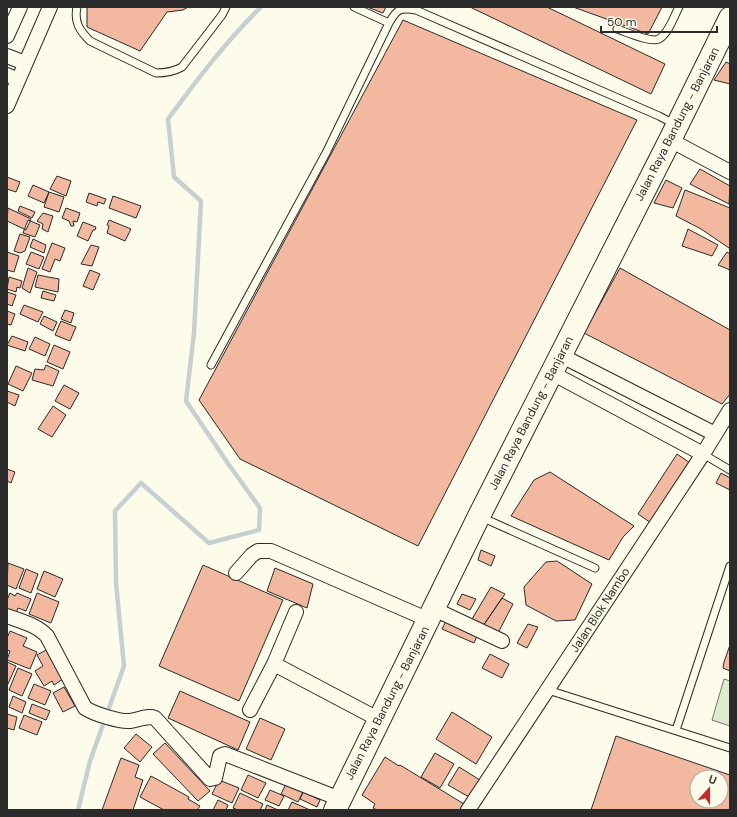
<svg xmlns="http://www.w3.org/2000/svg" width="737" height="817" font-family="'DM Sans',sans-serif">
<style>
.green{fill:#deebd1;stroke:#74746e}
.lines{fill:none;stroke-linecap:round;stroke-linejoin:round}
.stream{stroke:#c7d0d0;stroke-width:4.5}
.building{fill:#f2b8a0;stroke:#2b2b2b;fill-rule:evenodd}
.lane-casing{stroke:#2b2b2b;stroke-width:9}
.street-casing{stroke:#2b2b2b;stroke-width:16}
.primary-casing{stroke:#2b2b2b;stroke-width:24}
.lane{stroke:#fdfbea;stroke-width:7}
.street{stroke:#fdfbea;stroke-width:14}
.primary{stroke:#fdfbea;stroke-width:22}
.labels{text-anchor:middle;stroke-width:3;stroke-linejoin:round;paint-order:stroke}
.street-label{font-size:12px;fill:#2b2b2b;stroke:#fdfbea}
</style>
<rect width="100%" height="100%" fill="#fdfbea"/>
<path class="green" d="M724 679 730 681V726L712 720Z"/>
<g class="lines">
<path class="stream" d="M78 810 90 761 124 666 116 583 115 511 141 483 209 543 259 530 260 508 229 465 186 401 194 333 201 201 174 177 168 119C197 80 226 41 261 7"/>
</g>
<path class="building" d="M87 7H188L183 10 167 12 140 51 87 27Z
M367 7H386L383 13Z
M470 7H547L665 64 651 94Z
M573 7H662L648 34Z
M403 20 637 120 418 546 240 459 199 400Z
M726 62 730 64V84L714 80Z
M700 169 730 186 729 204 690 184Z
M57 176 71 181 66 196 50 189Z
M7 177 20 182 16 192 7 189Z
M666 180 682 188 673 208 654 203Z
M33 185 49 192 44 203 28 196Z
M685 190 730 208V245L729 248 701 229 676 216Z
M49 192 64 197 59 212 44 207Z
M89 193 106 199 104 204 98 202 97 206 86 202Z
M113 196 141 206 136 218 109 208Z
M20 206 35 212 32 218 18 211Z
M8 208 31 219 26 230 7 221Z
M66 208 80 213 77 222 73 221 74 226H71L69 221 62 218Z
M43 213 53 216 48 232 42 229 43 224 37 221Z
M28 220 40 225 35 237 23 233Z
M109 220 131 229 125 241 107 233 109 226 107 225Z
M83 222 96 227 95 230H93L88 241 77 236Z
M688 229 718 245 712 256 682 246Z
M20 234 30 237 25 251 20 253 14 251Z
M33 239 46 245 44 253 30 247Z
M52 243 65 248 60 261 55 259 50 272 42 269Z
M91 245 99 247 92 266 81 264Z
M7 252 19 256 14 272 7 270Z
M31 252 44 257 39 269 26 264Z
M727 252 730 254V270L718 265Z
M28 268 37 272 30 293 22 288Z
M620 268 730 330V394L722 404 584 333Z
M90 270 100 274 93 290 83 286Z
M38 275 59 279 58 292 35 287Z
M9 277 22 281 20 288 17 287 16 292 7 289Z
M43 291 56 295 54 301 41 298Z
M7 292 16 295 12 306 7 304Z
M24 305 43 312 38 322 20 314Z
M65 310 74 313 71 323 61 319Z
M7 311 15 314 11 325 7 324Z
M44 316 57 322 53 331 40 324Z
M61 321 76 327 70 341 55 335Z
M12 336 28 342 25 351 7 345Z
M35 337 50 344 45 356 29 349Z
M54 345 70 352 63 369 47 362Z
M46 365 59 371 53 386 32 380 35 369 44 370Z
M16 366 32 373 23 391 8 384Z
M64 385 79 393 70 409 55 401Z
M7 391 19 395 15 406 7 402Z
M53 406 66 415 52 437 38 429Z
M677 454 690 463 651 523 638 514Z
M7 469 15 472 11 483 7 481Z
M550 472 634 526 623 537 609 560 511 516 534 480Z
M721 473 730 478V490L716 483Z
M481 550 495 556 491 566 478 560Z
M557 561 592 584 575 620 556 621 526 605 524 587 546 562Z
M8 563 24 569 16 589 7 585Z
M203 565 283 600 239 701 159 666Z
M275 568 313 584 307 608 267 591Z
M26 569 38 574 31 593 19 588Z
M44 571 63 579 55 597 37 589Z
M491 587 505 594 483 626 472 619Z
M10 593 15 596 17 593 31 599 26 611 18 608 14 617 7 614V600Z
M37 593 59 602 51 623 29 614Z
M462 594 476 599 470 610 457 604Z
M502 598 513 604 498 633 483 626Z
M447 619 478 634 474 643 442 629Z
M528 624 538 627 527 648 517 643Z
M10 631 27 638 23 646 37 652 30 669 7 660 10 651 7 650V638Z
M730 645V671L723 668 724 662Z
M46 650 63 679 54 685 52 681 44 686 35 671 43 666 37 655Z
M490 654 509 664 502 678 482 668Z
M7 662 16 666 7 686Z
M18 668 32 674 22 696 9 690Z
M34 684 51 691 45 705 28 698Z
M64 687 75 706 63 712 53 693Z
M180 691 250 722 238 750 168 718Z
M13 696 26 702 22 713 9 707Z
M32 704 50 711 46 720 29 713Z
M452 712 492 737 476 764 436 739Z
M7 714 17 717 14 730 7 728Z
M24 715 42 722 37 735 19 728Z
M260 718 285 729 271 760 246 749Z
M136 734 152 747 140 762 124 748Z
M616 736 730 775V810H591ZM697 777H721V801H697Z
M165 743 210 791 198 801 153 754Z
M435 753 454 764 440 788 421 777Z
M385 757 399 766 400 765 464 804 460 810H377L373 808 375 804 362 795Z
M121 758 139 765 135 777 143 780 133 810H102Z
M459 767 480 780 469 797 448 785Z
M248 775 266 783 258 798 241 790Z
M151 776 189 797 188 799 200 806 197 810H164L140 797Z
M219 780 239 788 232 803 212 794Z
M286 784 303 792 298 802 281 794Z
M270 790 284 796 279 806 265 800Z
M303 792 320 800 317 807 300 799Z
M240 793 263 804 260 810H238L233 808Z
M218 800 228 805 226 810H213Z
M292 802 310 810H288Z
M267 805 278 810H265Z"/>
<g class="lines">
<defs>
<path id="lane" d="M77 7C74 22 79 30 90 41L156 73C166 73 173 72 182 67L222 15 226 7
M354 7 389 23
M617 29C626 32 651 43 659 39 669 33 674 16 679 7
M211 365 326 153 389 23C397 9 400 7 416 10L659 116 676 125
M703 454 730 470
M481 517 595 568
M548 690 730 748
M676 730 730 566"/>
<path id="street" d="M7 36 20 7
M7 56 25 63
M7 75 18 80
M7 106 50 7
M670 140 730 172
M560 355 715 434
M552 373 703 454
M236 573 252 555 258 551H271L429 620
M434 609 502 641
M7 616C21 621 37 625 47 636L85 708C94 714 120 722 130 721 138 720 147 715 155 718L210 779 215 778 220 756 225 754 340 799
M274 664 380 720
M250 710 274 664 296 612
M468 810 703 454 730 410"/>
<path id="primary" d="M335 810 479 516 670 140 730 18"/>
</defs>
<use href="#lane" class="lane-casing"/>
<use href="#street" class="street-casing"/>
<use href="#primary" class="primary-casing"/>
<use href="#lane" class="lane"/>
<use href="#street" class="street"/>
<use href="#primary" class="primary"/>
</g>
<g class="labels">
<g class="street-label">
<text transform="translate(677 124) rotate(-63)" y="4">Jalan Raya Bandung - Banjaran</text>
<text transform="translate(531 413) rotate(-63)" y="4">Jalan Raya Bandung - Banjaran</text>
<text transform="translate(600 610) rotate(-57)" y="4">Jalan Blok Nambo</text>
<text transform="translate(387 703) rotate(-63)" y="4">Jalan Raya Bandung - Banjaran</text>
</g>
</g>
<rect width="737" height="817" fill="none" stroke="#2b2b2b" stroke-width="16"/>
<g transform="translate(709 789) rotate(21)"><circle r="19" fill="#fdfbea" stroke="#a9a89e"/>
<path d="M0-3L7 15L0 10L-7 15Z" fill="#c62828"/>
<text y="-6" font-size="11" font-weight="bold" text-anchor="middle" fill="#2b2b2b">U</text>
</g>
<path d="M601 26v6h116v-6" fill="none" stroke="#2b2b2b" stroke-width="2"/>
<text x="607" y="26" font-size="12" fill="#2b2b2b" stroke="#fdfbea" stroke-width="3" paint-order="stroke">50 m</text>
</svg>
